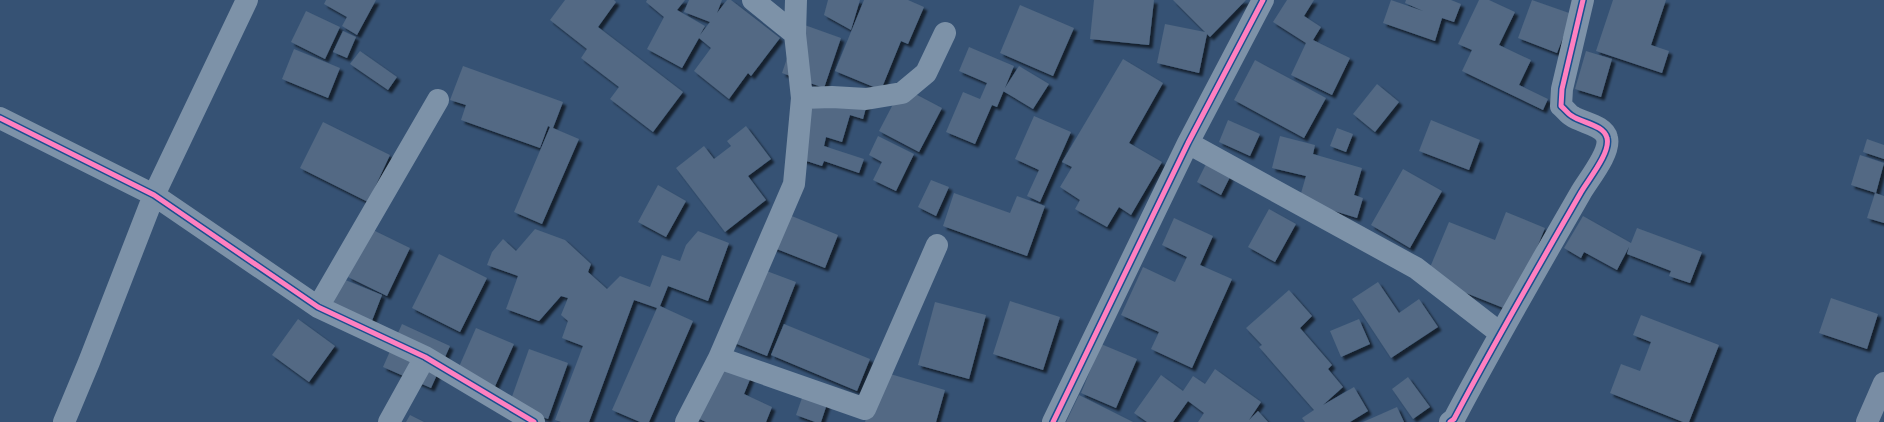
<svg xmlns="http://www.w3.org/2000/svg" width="1884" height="422" font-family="'Archivo Narrow',sans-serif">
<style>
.building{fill:#526984;filter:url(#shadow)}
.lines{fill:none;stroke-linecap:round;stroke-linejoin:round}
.street{stroke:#7d92a8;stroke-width:22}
.secondary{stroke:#798da4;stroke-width:22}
.cycleway-casing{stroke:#1b4f8f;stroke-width:8}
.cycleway{stroke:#ff80c0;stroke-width:5}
</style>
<defs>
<filter id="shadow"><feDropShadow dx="3.5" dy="3.5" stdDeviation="1" flood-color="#0009"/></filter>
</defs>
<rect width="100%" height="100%" fill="#365274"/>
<path class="building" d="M326 0H376L357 35 342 26 347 17 324 4Z
M565 0H614L616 2 598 27 683 92 653 132 610 99 619 87 581 58 587 49 550 20Z
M647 0H685L677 10 705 26 700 35 710 22 684 12 689 0H722L717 13 727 0H731L780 38 751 76 748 73 729 99 694 71 711 48 699 38 682 68 647 49 664 17 646 2Z
M828 0H860L851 30 824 15Z
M864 0H908L924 7 908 44 901 41 881 90 835 71Z
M1094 0H1154L1149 45 1090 39Z
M1173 0H1246L1210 37 1207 34 1199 73 1157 63 1165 24 1205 32Z
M1287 0H1314L1304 16 1321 27 1313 40 1350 58 1332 95 1291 75 1306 43 1273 22Z
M1391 0 1423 11 1405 3 1406 0H1451L1461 4 1454 22 1442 18 1435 41 1383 23Z
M1479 0H1489L1515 12 1499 45 1531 60 1519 85 1548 99 1543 110 1462 71 1472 50 1458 44Z
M1532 0 1572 14 1557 53 1518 38Z
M1613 0H1666L1651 45 1669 51 1662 73 1596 51Z
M1020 5 1074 28 1053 76 1000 53Z
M306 11 340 27 325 59 291 42Z
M799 23 841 38 824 88 782 73Z
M343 31 356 37 347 58 333 52Z
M969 47 1014 66 997 107 992 105 975 144 946 132 963 92 980 99 987 83 959 71Z
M294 49 340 68 328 98 282 79Z
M360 51 397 77 388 90 350 64Z
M1586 51 1612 59 1601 97 1575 89Z
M1123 59 1163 83 1129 143 1162 162 1131 215 1119 207 1107 227 1075 209 1080 200 1060 187 1072 167 1062 162Z
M1255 60 1326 98 1304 138 1234 100Z
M463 66 563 102 553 128 579 139 542 224 514 212 550 127 548 126 540 148 461 120 466 105 450 100Z
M1019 66 1049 84 1033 109 1003 91Z
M1377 84 1399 102 1375 132 1353 114Z
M902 87 942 108 919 152 879 131Z
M816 88 867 104 863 119 850 115 842 142 826 137 824 146 864 159 859 173 824 161 822 166 794 157Z
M1034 116 1071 132 1040 202 1027 196 1039 170 1015 159Z
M1228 120 1260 134 1250 156 1219 142Z
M1431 120 1480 140 1469 170 1419 151Z
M323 122 390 155 368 202 300 168Z
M746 126 771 159 748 176 766 200 725 232 676 168 704 146 714 159 731 146 727 141Z
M1337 128 1353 134 1346 152 1330 146Z
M878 136 914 154 896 191 873 180 882 162 869 155Z
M1280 136 1315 145 1313 154 1362 168 1354 195 1363 198 1357 218 1299 200 1306 176 1272 168Z
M1867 139 1884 145V159L1863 152Z
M1860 155 1884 163 1876 193 1851 185Z
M1206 164 1230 177 1221 195 1197 182Z
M1403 169 1442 191 1410 248 1371 225Z
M931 180 949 187 936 216 918 207Z
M658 185 686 201 666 237 638 222Z
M954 193 1010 213 1017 196 1045 206 1027 256 943 226Z
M1875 193 1884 196V223L1867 218Z
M1269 209 1296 224 1275 262 1248 247Z
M782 212 838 235 825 268 769 246Z
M1506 212 1545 228 1511 311 1426 277 1449 222 1495 240Z
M1583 216 1631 243 1637 228 1702 252 1690 283 1669 276 1671 271 1627 254 1629 247 1617 270 1584 252 1581 258 1564 248Z
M1174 218 1213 236 1200 265 1232 279 1192 368 1151 349 1159 332 1121 315 1143 267 1175 282 1187 257 1162 245Z
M371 229 410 248 387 296 348 277Z
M535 229 565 240 591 264 588 272 607 289 620 276 650 287 662 255 680 261 686 245 698 231 729 243 708 301 668 286 660 306 693 321 649 422H640L612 410 657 308 634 300 589 422H561L555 420 583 346 562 338 568 321 561 315 568 298 561 296 539 321 506 309 518 276 487 265 492 252 503 239 516 251Z
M439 254 487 278 460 332 412 308Z
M753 266 796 282 767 356 732 342Z
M343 279 382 295 368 331 328 315Z
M1378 282 1399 313 1419 299 1438 327 1391 358 1352 299Z
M1289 290 1312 316 1300 328 1332 365 1328 369 1343 387 1323 405 1354 387 1368 411 1350 422H1305L1302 418 1314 410 1259 347 1262 345 1246 328Z
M1831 298 1878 314 1867 349 1819 333Z
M1010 301 1060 317 1043 370 993 354Z
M935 302 986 315 969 379 918 365Z
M1641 315 1719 345 1689 422H1683L1610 393 1621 364 1640 371 1651 342 1633 335Z
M298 319 335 346 309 382 272 355Z
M1359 319 1370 344 1341 357 1330 331Z
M402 324 450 346 431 388 383 367Z
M784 324 870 359 857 391 771 355Z
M476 328 514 344 492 393 455 376Z
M1101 344 1137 359 1116 408 1081 393Z
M529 349 568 363 548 419 509 405Z
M722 358 753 372 744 394 772 407 766 422H706L695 417Z
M1215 369 1261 402 1249 420 1258 411 1268 422H1198L1204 413 1188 401 1173 422H1147L1134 413 1161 375 1183 391 1193 376 1205 384Z
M880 371 945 390 936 422H865Z
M1408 377 1430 407 1413 419 1392 389Z
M803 395 827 404 821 422H815L796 415Z
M1079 395 1133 422H1066Z
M1397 407 1404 422H1363Z
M410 415 424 422H406Z"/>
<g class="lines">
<path class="street" d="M753 0 795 34
M802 98 832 97 866 99 902 93 926 73 945 33
M0 118 154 195 318 307 425 357 534 422
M1188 143 1416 268 1500 333
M318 307 438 100
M719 358 865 409 937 245
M64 422 89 362 154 195 247 0
M389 422 425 357
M686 422 719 358 794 184 802 98 795 34 796 0
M1053 422 1188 143 1263 0
M1450 422 1454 419C1494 343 1537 269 1580 194 1587 181 1611 153 1607 138 1604 125 1582 123 1572 116 1568 114 1565 109 1561 106L1562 89 1583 0"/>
<path class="secondary" d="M1867 422 1884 383"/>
<defs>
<path id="cycleway" d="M0 118 154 195 318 307 425 357 534 422
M1053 422 1188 143 1263 0
M1450 422 1454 419C1494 343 1537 269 1580 194 1587 181 1611 153 1607 138 1604 125 1582 123 1572 116 1568 114 1565 109 1561 106L1562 89 1583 0"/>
</defs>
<use href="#cycleway" class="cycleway-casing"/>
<use href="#cycleway" class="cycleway"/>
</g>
</svg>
